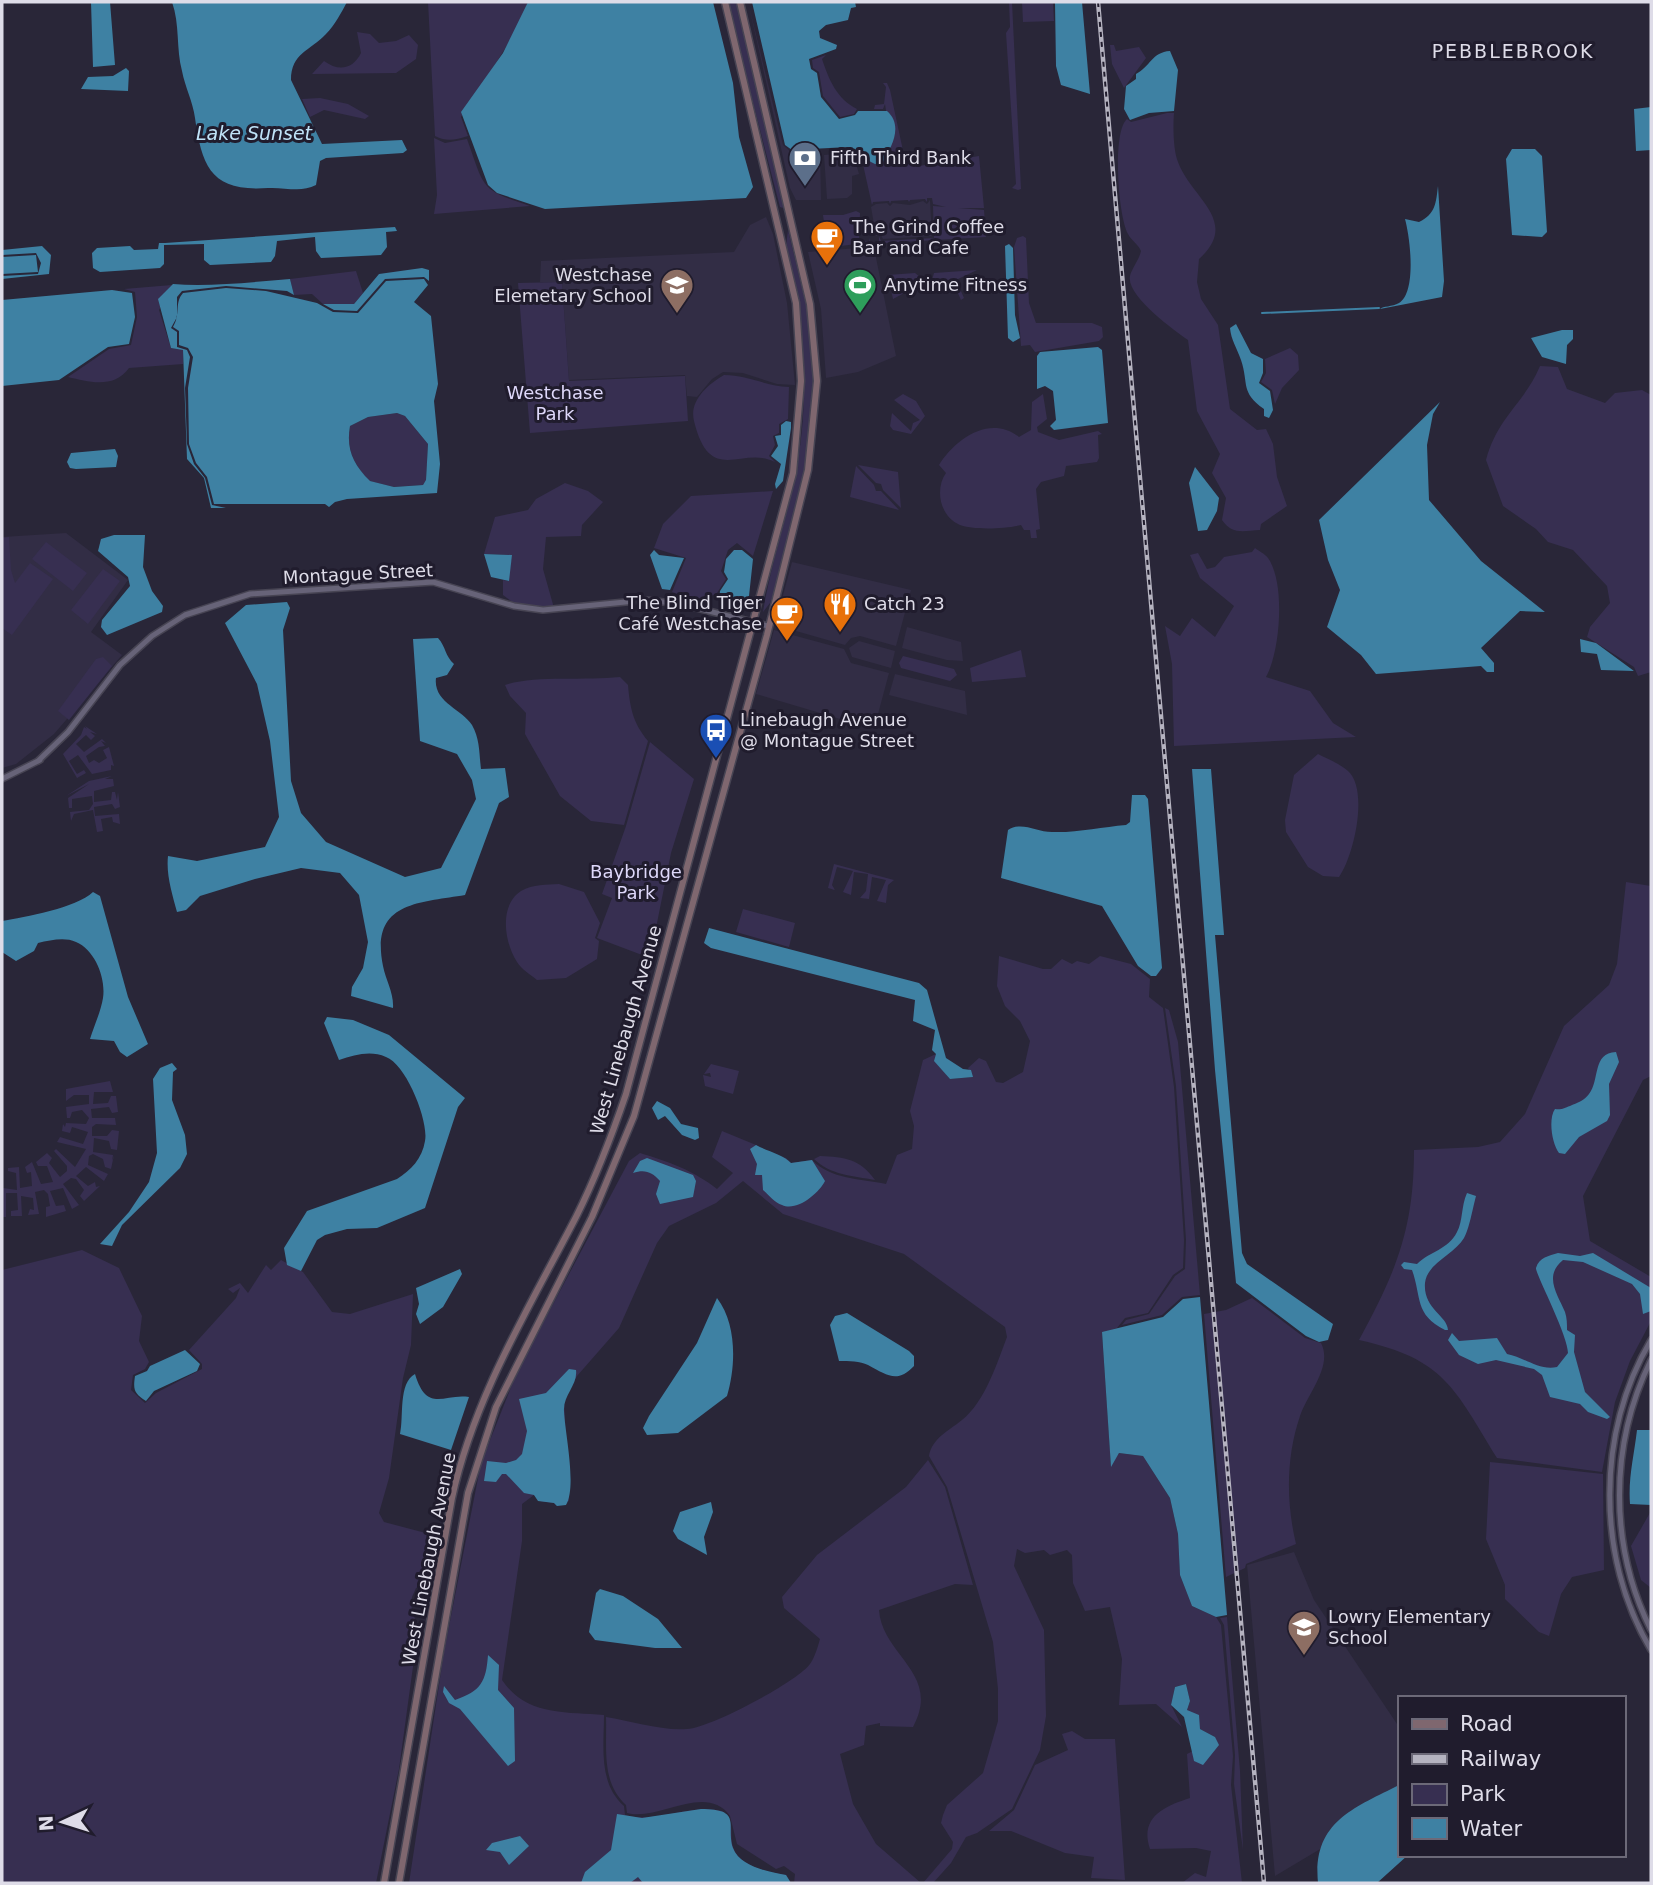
<svg xmlns="http://www.w3.org/2000/svg" width="1653" height="1885" font-family="'DejaVu Sans',sans-serif">
<style>
.built{fill:#322d45}
.green{fill:#372f51}
.water{fill:#3e81a3;fill-rule:evenodd}
.lines{fill:none;stroke-linecap:round;stroke-linejoin:round}
.stream{stroke:#3e81a3;stroke-width:2}
.tertiary-casing{stroke:#474453;stroke-width:8}
.secondary-casing{stroke:#474453;stroke-width:9}
.tertiary{stroke:#676378;stroke-width:5}
.secondary{stroke:#7f676f;stroke-width:6}
.rail-casing{stroke:#b5b3c0;stroke-width:4.5}
.rail{stroke:#201c2d;stroke-width:2;stroke-dasharray:5;stroke-linecap:butt}
.labels{text-anchor:middle;stroke-width:6;stroke-linejoin:round;paint-order:stroke}
.poi-label{font-size:18px;fill:#dedce8;stroke:#201c2d;text-anchor:start}
.park-label{font-size:18px;fill:#ded8fa;stroke:#201c2d}
.street-label{font-size:18px;fill:#dedce8;stroke:#201c2d}
.neighbourhood-label{font-size:19px;letter-spacing:2px;fill:#dedce8;stroke:#201c2d}
.water-label{font-size:19px;font-style:italic;fill:#c0e3f8;stroke:#201c2d}
</style>
<rect width="100%" height="100%" fill="#292638"/>
<path class="built" d="M748 2 783 145 791 152 820 151 821 200H796L790 188Z
M847 153 854 157 859 174 852 176V194L847 198 827 199 824 155Z
M930 200 932 236 883 239 881 235 876 236 871 207 876 204 887 203 890 206 893 203 910 205 923 201 927 204Z
M766 217 773 234 787 303 795 385 777 384 743 373 723 372 712 379 697 397 687 396 685 375 569 380 562 282H540L541 261 734 252 750 225Z
M873 243 896 356 858 372 826 378 821 309 808 252 858 248Z
M66 533 128 580 91 632 122 655 54 734 16 764 2 768V537Z
M792 562 911 590 896 646 860 636 851 638 845 645 775 625Z
M907 627 961 642 963 661 947 660 902 648Z
M774 630 844 649 851 663 889 673 874 729 756 694Z
M859 641 895 651 891 668 852 657 849 648Z
M895 674 965 691 967 715 889 695Z
M1294 1552 1314 1600 1399 1727V1802L1275 1876 1247 1565Z"/>
<path class="green" d="M428 2H528C513 43 484 79 461 117L468 136C455 140 447 142 435 136Z
M727 2H737L783 192V208L780 207Z
M1009 2H1012L1021 189 1018 190 1012 188 1016 184 1006 33 1010 27Z
M1022 2H1053L1054 21 1023 22Z
M357 32 370 34 379 43 396 41 409 35 418 45 416 59 396 73 312 74 324 61C339 72 353 69 361 53Z
M1110 45H1114L1116 51 1139 47 1146 58 1124 88 1112 64Z
M826 55 822 59C829 80 837 99 857 109L854 114 840 117 823 96 819 72 813 68 812 60Z
M883 83H887L890 90 905 160 919 166 979 156 984 208H950L933 204 932 198H927V202L925 199 910 200 909 202 908 200 891 201 890 204 889 201 873 202 872 205 862 160 866 158 870 162 887 155 891 144 885 104 883 109H874L875 105 884 104 886 87Z
M320 98 348 104 369 116 365 119 324 110 310 117 302 99Z
M1167 113H1174C1173 125 1173 150 1178 162 1191 198 1241 221 1199 259L1197 282 1201 299 1218 325 1230 409 1257 430 1266 429 1273 444 1277 477 1287 506 1261 524 1260 530C1243 531 1232 535 1222 520L1226 498 1212 473 1220 454 1197 411 1188 340C1174 330 1126 296 1130 276 1132 268 1139 260 1141 251 1138 244 1131 240 1128 234 1118 216 1112 132 1127 119L1131 122Z
M434 138 445 143 467 139C485 189 479 189 530 206L434 214 437 195Z
M933 206 984 210 986 237 886 243 879 241V236L881 241 934 238Z
M856 211 860 213 859 241H869V238L870 242 834 247 827 243 823 215H843Z
M788 230 811 325 814 378 808 457 778 582 770 603 763 612C770 568 785 524 794 481 811 403 805 323 786 246Z
M1023 236 1026 238 1029 303 1036 323H1092L1102 327 1103 337 1099 341 1035 352 1030 345 1021 346 1014 247 1017 238Z
M977 270 956 280 964 298 961 300 953 282 928 294 934 273Z
M356 271 363 293 354 304H323L312 294 294 295 290 279Z
M915 273 920 277 919 285 893 299 888 275Z
M562 282 569 381 685 376 688 421 530 433 518 283Z
M172 285 159 310 171 348 183 349V364L129 368C114 389 89 382 68 377L109 349 131 345 137 317 135 292 124 289Z
M1290 348 1298 355 1299 370 1282 388 1275 404 1272 390 1261 382 1266 373 1265 359Z
M1540 366 1558 367 1567 389 1605 403 1615 393 1642 390 1651 395V672L1638 676 1634 667 1587 637 1590 627 1610 603 1607 586 1573 550 1548 542 1536 529 1503 506 1486 460C1498 416 1524 404 1540 366Z
M724 375C747 375 766 386 789 387L788 419 779 424V433L773 436 775 445 769 456 775 462C742 445 710 487 694 421 689 401 707 385 724 375Z
M903 394 916 401 925 416 911 434 893 430 890 426 892 413 911 431 913 423 920 420 894 400Z
M1043 394 1047 419 1037 427 1038 432 1059 440 1098 431 1102 434 1098 435 1099 458 1097 462 1066 466 1064 476 1041 482 1036 489 1040 529 1036 530 1037 538H1031L1030 530H1024L1021 525C1006 529 972 530 960 525 939 516 935 488 946 473L939 465C955 439 990 414 1019 437L1031 430 1032 402Z
M397 413 405 416 428 444 426 481 423 485 394 487 369 481C353 463 346 449 350 426L368 417Z
M858 465 898 472 901 508 883 490 881 484 876 483Z
M856 466 874 485 876 491H881L899 510 850 497Z
M565 483 588 491 603 502 582 525 581 536 546 537 543 569 554 608 515 604 503 595V580L508 581 512 555 484 554 495 517 528 510 536 499Z
M773 491 753 556 737 543 728 550 721 571 726 579 717 593 700 602 672 592 686 558 654 548 663 524 691 496Z
M9 537 11 570 15 583 30 563 53 579 12 635 2 628V538Z
M46 542 87 573 73 591 32 559Z
M1255 548C1259 551 1265 554 1268 558 1286 583 1280 652 1266 677L1310 691 1333 723 1356 737 1174 746 1172 664 1165 626 1180 636 1192 618 1215 637 1234 606 1200 578 1190 555 1198 553 1207 569 1215 567 1224 557 1252 552Z
M103 569 120 581 88 624 71 610Z
M1021 650 1026 677 972 682 970 668Z
M903 656 954 669 957 675 950 681 901 668 899 663Z
M103 657 112 666 69 720 58 711 96 659Z
M620 677 628 685C630 708 633 723 648 741L624 825 591 821 560 796 525 734 526 713 510 696 505 685C535 675 585 681 620 677Z
M85 726 97 734 90 732 95 736 91 740 86 735 76 744 84 752 102 739 106 743 101 741 105 746 99 747 86 756 89 763 94 760 99 763 107 758 103 750 109 747 114 766 111 765V770L92 774 78 755 69 761 77 774 84 770 86 773 77 778 63 754 81 735 84 727 87 729Z
M650 742 694 779 671 853 650 958 597 938 612 898 602 894 626 826Z
M1318 754C1328 759 1340 764 1348 771 1369 790 1354 856 1339 877L1323 876 1308 867 1286 832 1285 820 1294 775Z
M112 776 105 779H113L114 786 94 791V802L111 800 112 792H115L117 800 118 792 120 807 115 809 112 804 94 807 95 816 119 814 120 824 113 822 112 817 101 819 103 831 97 832 93 810 74 814 71 821 70 812 89 810 93 804 92 796 72 799V808H69L68 798 89 784 66 796 89 781Z
M834 864 894 880 888 885 886 903 877 901 886 880 872 877 869 899 860 898 866 891 868 874 854 872 851 895 843 892 853 871 837 867 832 885 835 890 828 888Z
M1626 882 1651 886V1076L1643 1080 1583 1196 1590 1241 1651 1277V1321L1630 1361 1615 1402 1602 1472 1497 1458C1454 1388 1445 1359 1359 1340 1396 1272 1414 1229 1414 1150L1478 1147 1500 1142 1525 1114 1564 1026 1609 985 1617 964Z
M559 884 584 892 600 923 595 938 599 941 597 959 566 978 537 980C531 975 521 969 517 962 504 942 499 905 521 891 533 884 547 885 559 884Z
M743 909 795 923 789 947 736 932Z
M999 956 1043 969H1051L1062 959 1072 964 1077 961 1089 964 1100 956 1131 964 1150 979 1149 997 1163 1008 1174 1087 1184 1240 1183 1268 1173 1275 1148 1313 1125 1318 1117 1328 1102 1333 1111 1465 1119 1453 1143 1456 1170 1498 1178 1534 1180 1575 1192 1606 1216 1617 1221 1625 1233 1756 1231 1785 1242 1883H1182L1195 1873 1206 1877 1211 1851 1196 1848 1150 1849C1139 1817 1165 1806 1190 1798L1187 1754 1193 1751 1194 1761 1215 1737 1200 1729 1187 1710 1190 1701 1186 1684 1175 1687 1171 1705 1182 1727 1156 1704 1119 1705 1122 1659 1110 1607 1085 1611 1073 1583 1072 1555 1067 1550 1050 1555 1044 1550 1025 1553 1017 1549 1014 1566 1044 1630 1046 1716 1040 1750 1012 1809 977 1833 966 1837 951 1863 933 1883H923L952 1849 953 1842 941 1823 943 1815 947 1805 983 1773 998 1721V1689L993 1642 947 1487 929 1456C932 1438 950 1430 962 1420 985 1402 997 1363 1007 1337L1005 1327 904 1254 783 1214 743 1181 716 1203 669 1226 657 1243 619 1328 577 1376 564 1399 569 1501 557 1506 554 1503 539 1501 534 1495 522 1504V1541L502 1680C526 1716 565 1712 604 1715 604 1747 598 1783 624 1806L625 1815C657 1824 690 1803 722 1811 736 1822 729 1832 733 1847 738 1866 770 1873 786 1875L791 1883H409L444 1652 481 1463 517 1372 629 1161 640 1153C669 1162 693 1170 717 1189L733 1173 712 1157 722 1131 756 1145 768 1154 786 1158 791 1163 812 1160C830 1179 861 1179 886 1184L897 1155 912 1149 914 1126 910 1111 923 1060 936 1054 935 1061 950 1079 972 1077 968 1068 979 1058 986 1061 996 1082 1003 1083 1023 1072 1030 1041 1020 1021 1005 1006 997 986Z
M1165 1008 1169 1010 1178 1042 1200 1295 1182 1297 1162 1315 1122 1325 1126 1320 1149 1314 1175 1276 1185 1269 1186 1240 1176 1086Z
M711 1064 739 1071 733 1094 705 1086 703 1075 711 1077 710 1073 704 1074Z
M110 1081 113 1092H94L93 1104 108 1103 111 1096H116L118 1112 112 1113 109 1107 91 1109 92 1118H115L116 1125 96 1124 92 1127V1136H107L112 1130 119 1131 117 1150 111 1149 109 1141 94 1138 93 1152 113 1155 112 1161 114 1155 111 1169 105 1167 103 1159 93 1154 89 1156 88 1165 108 1174 104 1181 86 1167 76 1176 88 1186 95 1182 96 1187 100 1186 84 1201 80 1196 84 1190 76 1179 71 1178 63 1184 79 1205 72 1209 63 1188 50 1191 56 1206 64 1205 66 1211 46 1217V1207L50 1206 48 1194 44 1190 35 1192 39 1214 28 1215 30 1209 34 1210 33 1198 21 1196 22 1216H11V1211L18 1210 17 1193H6V1217H2V1169L3 1188 17 1190 16 1173 8 1171V1168L19 1167 20 1188 32 1186 31 1172 27 1173 25 1167 32 1162 41 1184 53 1182 47 1166H38L36 1162 47 1153 52 1158 49 1163 60 1177 67 1171V1166L54 1151 56 1149 75 1167 86 1149 57 1142 60 1137 83 1144 88 1132 72 1127 70 1133 62 1131 63 1124 65 1127 66 1123 86 1124 89 1118 82 1110 72 1112 70 1118H67L66 1107 89 1104V1095H74L66 1101V1089Z
M820 1156C845 1157 860 1159 875 1180 853 1176 830 1175 814 1159Z
M82 1250 119 1268 142 1316 139 1341 149 1362 145 1369 133 1375 131 1390 145 1403 156 1393 202 1369V1364L189 1350 236 1298 240 1288 233 1293 228 1289 240 1283 248 1293 266 1265 271 1270 281 1260 303 1272 332 1312 350 1314 413 1294 411 1345 403 1378 389 1478 379 1513 384 1522 437 1536 429 1581 416 1588 412 1597 411 1605 416 1623 415 1652 399 1769 376 1883H2V1270Z
M1252 1298 1305 1338 1321 1343C1333 1366 1308 1393 1300 1416 1286 1457 1286 1502 1296 1544L1246 1564 1245 1568 1226 1577 1204 1314 1226 1310Z
M928 1460 945 1487 973 1585 955 1584 879 1610C882 1656 942 1673 913 1727L880 1726V1723L866 1726 864 1745 840 1754 853 1804 876 1844 921 1883H794L795 1874 784 1866 776 1869 737 1844 730 1816C706 1782 657 1822 627 1813L626 1805C601 1782 607 1749 606 1717 631 1721 662 1731 687 1729 710 1728 797 1682 810 1664 815 1657 818 1646 820 1639L784 1608 782 1597 817 1555 906 1487Z
M1490 1462 1603 1474 1604 1570 1572 1577 1561 1594 1549 1636 1539 1632 1505 1599V1585L1486 1539Z
M1651 1511V1588L1641 1580 1631 1546Z
M1227 1617 1240 1771 1243 1850 1234 1784 1235 1755 1224 1625 1220 1618Z
M1072 1731 1085 1739H1115L1125 1880 1091 1878 1094 1857 1065 1853 1011 1831H989L1014 1810 1035 1765 1068 1750 1062 1734Z"/>
<path class="water" d="M91 2H110L115 65 93 67Z
M172 2H347C341 13 335 25 326 34 310 51 291 53 291 80L322 144 402 140 407 150 403 153 326 158 320 161 316 185C301 193 285 187 268 188 212 192 202 168 195 118 193 102 185 87 182 71 176 49 180 24 172 2Z
M528 2H713L733 83 739 137 753 187 746 198 545 209 497 193 488 185 461 112 503 53Z
M752 2H855L856 7 851 8 848 20 826 25 819 31 820 38 837 45 836 49 809 59 811 69 817 73 821 97 839 119 855 115 858 111H887C904 126 891 147 883 162L879 165C866 163 861 150 848 147L792 150 785 145Z
M1055 2H1082L1090 94 1061 85 1056 66Z
M1170 51 1178 70 1174 111 1149 113 1130 120 1124 109 1126 86 1136 79V74C1150 67 1152 52 1170 51Z
M126 68 129 71 128 91 81 89 88 77 113 76Z
M1651 107V150L1636 151 1634 109Z
M1512 149H1535L1542 156 1547 232 1542 237 1512 235 1506 159Z
M1438 186 1444 281 1442 297 1380 309C1383 306 1392 307 1399 303 1417 292 1410 237 1405 219L1419 222C1436 214 1436 202 1438 186Z
M395 227 397 231 386 232 387 247 381 255 321 258 316 251 315 237 277 241 275 256 271 262 210 265 204 260V244L164 245V264L160 268 100 272 93 268 92 253 97 248 130 246 134 250 158 249 159 243H165Z
M1009 244 1013 248 1015 315 1020 338 1013 342 1008 338 1005 246Z
M42 246 51 255 49 274 2 279V276L38 274 41 263 36 253 2 255V250Z
M36 255 38 272 2 274V257Z
M422 268 429 270V281L424 277 385 279 357 311 334 310 323 304H354L379 274Z
M290 279 294 295 287 291 226 286 182 291 177 297V317L171 328 177 332V347L187 350 190 357 185 388 187 444 194 464 205 478 212 505 226 508H211L204 478 187 459 183 350 171 348 158 299 173 284C209 287 253 282 290 279Z
M424 279 428 285 414 302 431 316 438 384 434 401 440 464 437 493 347 499 335 502 329 507 325 504H214L207 477 196 463 189 444 188 388 193 357 188 348 179 345V331L173 327C181 314 174 303 183 293L226 288 266 291 317 303 333 312 358 313 386 281ZM397 413 405 416 428 444 426 480 423 485 394 487 370 481C353 464 346 449 350 426L368 417Z
M112 290 132 293 135 317 129 344 108 347 59 380 2 386V300Z
M1236 324 1251 353 1263 359V373L1259 383 1270 391 1273 410 1269 418 1264 416V409C1240 392 1249 384 1241 360 1237 348 1231 340 1230 328Z
M1562 330H1573V339L1567 345 1566 364 1542 357 1531 338Z
M1098 347 1102 350 1108 423 1054 430 1050 426 1056 420 1053 391 1045 386 1037 389V356L1040 352Z
M1440 402 1433 414 1427 445 1429 500 1481 561 1545 612 1520 611 1481 648 1494 663V672H1487L1481 666 1376 674 1361 655 1327 627 1340 590 1328 560 1319 520Z
M786 421 791 422V428L783 481 776 489 775 484 781 464 771 456 778 446 775 436 781 435V425Z
M115 449 118 456 116 467 76 469 70 468 67 462 71 453Z
M1195 467 1219 498 1217 511 1207 530 1198 531 1189 483Z
M114 535H145L143 567 152 591 163 606 162 612 107 635 101 627 102 620 130 586 128 577 98 551 101 539Z
M654 550 659 555 684 558 670 590 662 589 650 555Z
M734 550H742L753 559 749 596C739 605 732 603 719 600L720 591 728 579 724 572 726 559Z
M484 554 512 555 509 581 491 577Z
M287 602 290 608 283 630 291 781 301 813 326 842 405 877 441 868 476 799 472 780 457 754 420 741 413 639 438 638C446 647 445 656 454 664L447 675 436 678C433 702 462 709 472 725 480 739 479 753 481 769L505 768 509 797 499 803 465 895C418 903 370 902 383 966 386 981 394 993 393 1008L351 996 352 987 363 968 368 942 359 895 340 873 301 868 255 879 200 896 186 910 177 912C172 893 166 875 168 856L197 861 265 847 279 817 270 741 257 684 225 623 246 605Z
M1580 639 1596 643 1634 671 1601 670 1597 654 1581 652Z
M1192 769H1211L1224 935H1215L1242 1253 1247 1264 1333 1324 1328 1340 1319 1342 1306 1336 1236 1283 1215 1070Z
M1132 795H1145L1148 799 1162 968 1156 976H1151L1138 966 1102 906 1001 878 1008 830C1022 821 1036 832 1052 832 1076 833 1102 827 1126 825L1130 822Z
M93 892 100 896 128 997 148 1044 127 1057 120 1052 114 1041 90 1039C94 1026 101 1011 103 998 106 978 95 950 76 942 65 937 51 940 38 943L34 951 16 961 2 952V921C25 917 76 908 93 892Z
M709 928 919 983 927 990 946 1058 963 1069 971 1070 973 1077 950 1079 934 1061 936 1054 932 1050 935 1030 913 1021 915 1000 711 948 704 943Z
M327 1017 353 1020 389 1035 465 1098 458 1107 425 1208 377 1228 347 1229 325 1235 317 1240 301 1271 287 1265 284 1248 307 1211 397 1179C411 1170 422 1159 425 1141 429 1121 406 1064 386 1057 370 1050 355 1055 339 1060L324 1023Z
M1616 1052 1619 1062 1609 1084 1610 1115 1607 1121 1579 1137 1565 1154 1559 1153C1552 1144 1548 1119 1555 1109 1562 1110 1564 1108 1570 1106 1577 1103 1585 1100 1589 1094 1600 1080 1592 1053 1616 1052Z
M172 1063 177 1069 173 1072 172 1100 185 1135 187 1154 180 1168 122 1225 112 1246 100 1244 129 1212 149 1182 157 1153 153 1079 160 1068Z
M657 1101 670 1108 681 1124 698 1128 699 1138 695 1140 682 1135 665 1116 658 1120 652 1108Z
M756 1145C767 1151 784 1155 791 1163L812 1160 825 1181C819 1193 797 1212 782 1205 775 1203 769 1195 763 1190L762 1175H755L757 1164 750 1149Z
M647 1158 693 1175 696 1181 693 1197 660 1204 656 1194 660 1181C652 1172 645 1169 633 1173L640 1161Z
M1467 1193 1476 1196C1473 1207 1469 1230 1464 1238 1455 1254 1427 1263 1425 1283 1423 1309 1447 1315 1448 1330H1445C1414 1314 1422 1298 1412 1270L1404 1269 1401 1265 1404 1262 1417 1264C1430 1251 1448 1250 1457 1232 1463 1221 1461 1206 1467 1193Z
M1558 1253 1580 1256 1593 1253 1651 1288V1311L1643 1314 1640 1294 1632 1284 1583 1262 1563 1260C1543 1276 1558 1295 1565 1312 1567 1318 1567 1324 1567 1330L1575 1335 1574 1352 1585 1392 1610 1417 1607 1419 1588 1412 1580 1404 1550 1397 1542 1375 1534 1369 1496 1360 1478 1364 1459 1355 1448 1340 1452 1333 1459 1341 1497 1338 1507 1354C1524 1357 1539 1371 1557 1367L1568 1353C1568 1335 1535 1273 1536 1268 1539 1257 1549 1256 1558 1253Z
M460 1269 462 1274 443 1307 420 1324 416 1314 419 1304 416 1288Z
M1200 1297 1227 1615 1216 1617 1192 1606 1180 1575 1178 1534 1170 1498 1143 1456 1119 1453 1111 1467 1102 1332 1163 1317 1183 1299Z
M717 1298C737 1324 736 1366 727 1396L678 1433 647 1435 643 1428 649 1416 697 1343Z
M847 1313 909 1351 914 1356V1366C897 1384 887 1375 868 1365 860 1361 849 1361 839 1361L830 1325 835 1316Z
M185 1350 200 1364 197 1371 154 1391 146 1401C134 1393 133 1390 135 1376L147 1371 150 1366Z
M569 1369 576 1370C578 1385 563 1395 564 1411 565 1434 577 1486 566 1505L557 1506 554 1503 538 1501 534 1495 524 1493 506 1474H502L496 1482 484 1481 487 1461 506 1463 516 1460 522 1454 527 1431 519 1399 546 1393Z
M415 1374C427 1414 444 1393 469 1397L451 1450 400 1434C404 1417 398 1383 415 1374Z
M1637 1430H1651V1505L1630 1504C1628 1478 1634 1456 1637 1430Z
M711 1502 713 1512 704 1537 707 1555 678 1539 673 1531 680 1512Z
M600 1589 623 1596 658 1619 682 1648H655L595 1640 589 1632 596 1593Z
M488 1655 499 1665 498 1690 514 1708 515 1761 508 1766 460 1709 449 1703 443 1692 444 1686 455 1700C481 1691 486 1682 488 1655Z
M1186 1684 1190 1701 1187 1710 1199 1715 1200 1729 1215 1737 1219 1745 1203 1765 1194 1761 1184 1717 1171 1705 1175 1687Z
M1399 1785V1855H1408L1377 1883H1318C1312 1822 1354 1808 1399 1785Z
M701 1809C743 1809 726 1825 733 1848 740 1867 770 1872 786 1875L791 1883H643L638 1877 630 1883H581L585 1872 611 1850 617 1814 642 1818Z
M520 1836 529 1846 509 1865 500 1852 486 1850 492 1843Z"/>
<g class="lines">
<path class="stream" d="M1262 313 1379 308"/>
<defs>
<path id="tertiary" d="M38 761 68 732 120 665 152 636 185 615 250 594 433 582 514 606 543 610 646 600 681 604 768 626
M2 779 40 760
M1651 1340C1596 1433 1596 1557 1651 1650
M1651 1360C1609 1445 1609 1546 1651 1630"/>
<path id="secondary" d="M384 1883 452 1498C474 1397 529 1308 576 1217 596 1177 612 1135 626 1094L793 473 801 381 796 303 725 2
M399 1883 468 1493 496 1407 592 1217 634 1116 767 635 808 470 817 381 810 304 740 2"/>
</defs>
<use href="#tertiary" class="tertiary-casing"/>
<use href="#secondary" class="secondary-casing"/>
<use href="#tertiary" class="tertiary"/>
<use href="#secondary" class="secondary"/>
<defs>
<path id="rail" d="M1098 2 1264 1883"/>
</defs>
<use href="#rail" class="rail-casing"/>
<use href="#rail" class="rail"/>
</g>
<defs>
<symbol id="bank-pin" viewBox="-11 -11 22 30"><path d="M0 17L-7.5 6A9.5 9.5 0 1 1 7.5 6Z" fill="#5c6f8a" stroke="#201c2d"/><path d="M-6-4H6V4H-6ZM0-2.3a2.3 2.3 0 1 0 0 4.6a2.3 2.3 0 1 0 0-4.6Z" fill="#fff"/></symbol>
<symbol id="cafe-pin" viewBox="-11 -11 22 30"><path d="M0 17L-7.5 6A9.5 9.5 0 1 1 7.5 6Z" fill="#e8710a" stroke="#201c2d"/><path d="M-5.5-4.5H6V0H3Q3 3.5 0 3.5H-2.5Q-5.5 3.5-5.5 0ZM3-3.2v2h1.7v-2ZM-6 4.5H4V6H-6Z" fill="#fff"/></symbol>
<symbol id="school-pin" viewBox="-11 -11 22 30"><path d="M0 17L-7.5 6A9.5 9.5 0 1 1 7.5 6Z" fill="#8d6e63" stroke="#201c2d"/><path d="M0-5L7-2L0 1L-7-2ZM-4 1L0 2.5L4 1V4Q0 6-4 4Z" fill="#fff"/></symbol>
<symbol id="stadium-pin" viewBox="-11 -11 22 30"><path d="M0 17L-7.5 6A9.5 9.5 0 1 1 7.5 6Z" fill="#2e9e5b" stroke="#201c2d"/><path d="M0-5a6.5 5 0 1 0 0 10a6.5 5 0 1 0 0-10ZM-3.5-1.8h7v3.6h-7Z" fill="#fff"/></symbol>
<symbol id="restaurant-pin" viewBox="-11 -11 22 30"><path d="M0 17L-7.5 6A9.5 9.5 0 1 1 7.5 6Z" fill="#e8710a" stroke="#201c2d"/><path d="M-5-6h1v4h1v-4h1v4h1v-4h1v5L-1.5 .5V6h-2V.5L-5-1ZM5-6V6H3V1.5H1.5Q1.5-4 5-6Z" fill="#fff"/></symbol>
<symbol id="bus-pin" viewBox="-11 -11 22 30"><path d="M0 17L-7.5 6A9.5 9.5 0 1 1 7.5 6Z" fill="#1a4fb4" stroke="#201c2d"/><path d="M-5-6H5V4H4V6H2V4H-2V6H-4V4H-5ZM-3.5-4V0h7V-4ZM-3.5 1.2v1.5H-2V1.2ZM2 1.2v1.5H3.5V1.2Z" fill="#fff"/></symbol>
</defs>
<g fill-rule="evenodd">
<use href="#bank-pin" x="786" y="139" width="38" height="52"/>
<use href="#cafe-pin" x="808" y="218" width="38" height="52"/>
<use href="#school-pin" x="658" y="266" width="38" height="52"/>
<use href="#stadium-pin" x="841" y="266" width="38" height="52"/>
<use href="#restaurant-pin" x="821" y="585" width="38" height="52"/>
<use href="#cafe-pin" x="768" y="594" width="38" height="52"/>
<use href="#bus-pin" x="697" y="711" width="38" height="52"/>
<use href="#school-pin" x="1285" y="1608" width="38" height="52"/>
</g>
<g class="labels">
<g class="poi-label">
<text x="830" y="164">Fifth Third Bank</text>
<text x="852" y="233">The Grind Coffee<tspan x="852" dy="21">Bar and Cafe</tspan></text>
<text x="652" y="281" text-anchor="end">Westchase<tspan x="652" dy="21">Elemetary School</tspan></text>
<text x="884" y="291">Anytime Fitness</text>
<text x="762" y="609" text-anchor="end">The Blind Tiger<tspan x="762" dy="21">Café Westchase</tspan></text>
<text x="864" y="610">Catch 23</text>
<text x="740" y="726">Linebaugh Avenue<tspan x="740" dy="21">@ Montague Street</tspan></text>
<text x="1328" y="1623">Lowry Elementary<tspan x="1328" dy="21">School</tspan></text>
</g>
<g class="park-label">
<text x="555" y="399">Westchase<tspan x="555" dy="21">Park</tspan></text>
<text x="636" y="878">Baybridge<tspan x="636" dy="21">Park</tspan></text>
</g>
<g class="street-label">
<text transform="translate(358 574) rotate(-3)" y="6">Montague Street</text>
<text transform="translate(626 1030) rotate(-74)" y="6">West Linebaugh Avenue</text>
<text transform="translate(429 1559) rotate(-79)" y="6">West Linebaugh Avenue</text>
</g>
<g class="neighbourhood-label">
<text x="1513" y="58">PEBBLEBROOK</text>
</g>
<g class="water-label">
<text x="254" y="140">Lake Sunset</text>
</g>
</g>
<rect width="1653" height="1885" fill="none" stroke="#dedce8" stroke-width="7"/>
<rect x="1398" y="1696" width="228" height="161" fill="#201c2d" stroke="#6c6978" stroke-width="2"/>
<rect x="1412" y="1719" width="35" height="10" fill="#7f676f" stroke="#6c6978" stroke-width="2"/>
<text x="1460" y="1731" font-size="21" fill="#dedce8">Road</text>
<rect x="1412" y="1754" width="35" height="10" fill="#b5b3c0" stroke="#6c6978" stroke-width="2"/>
<text x="1460" y="1766" font-size="21" fill="#dedce8">Railway</text>
<rect x="1412" y="1784" width="35" height="21" fill="#372f51" stroke="#6c6978" stroke-width="2"/>
<text x="1460" y="1801" font-size="21" fill="#dedce8">Park</text>
<rect x="1412" y="1818" width="35" height="21" fill="#3e81a3" stroke="#6c6978" stroke-width="2"/>
<text x="1460" y="1836" font-size="21" fill="#dedce8">Water</text>
<g transform="translate(63 1822) rotate(266)" stroke="#201c2d" stroke-width="5" paint-order="stroke">
<path d="M0-5L12 26L0 18L-12 26Z" fill="#dedce8"/>
<text y="-10" font-size="19" font-weight="bold" text-anchor="middle" fill="#dedce8">N</text>
</g>
</svg>
